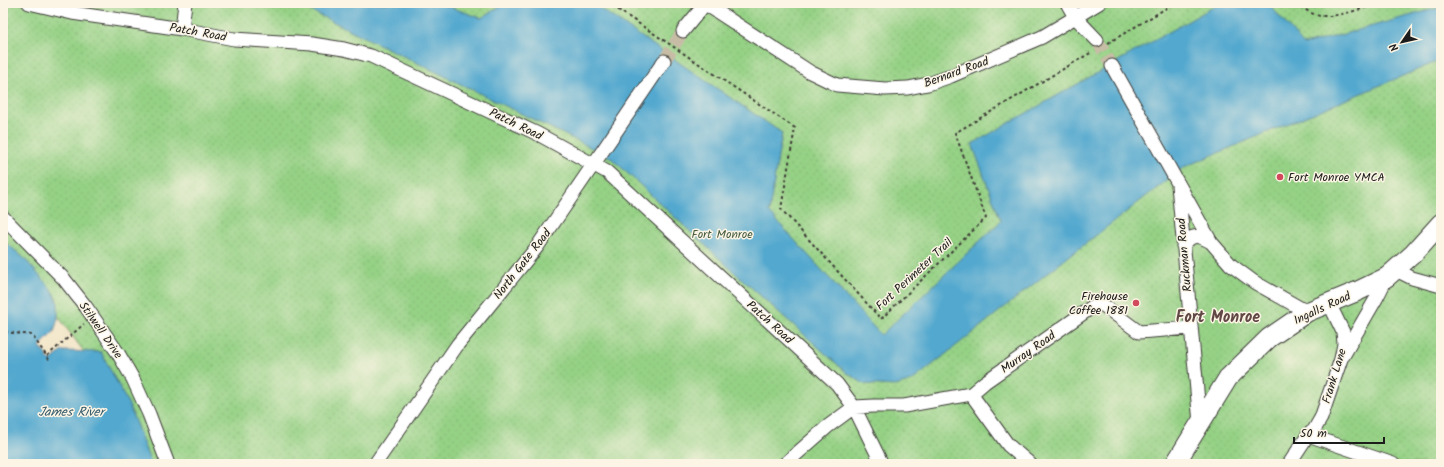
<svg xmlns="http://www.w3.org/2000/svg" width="1444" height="467" font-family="Kalam,sans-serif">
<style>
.park{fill:url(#park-dots);stroke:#597751}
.water{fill:#52a8cf;stroke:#376276}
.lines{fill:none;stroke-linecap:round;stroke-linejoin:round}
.street-tunnel{stroke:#c7bda6;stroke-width:13;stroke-dasharray:13 6;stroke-linecap:butt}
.street-casing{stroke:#3c3a36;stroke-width:15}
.secondary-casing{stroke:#3c3a36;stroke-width:21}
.path{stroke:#3c3a36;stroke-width:2;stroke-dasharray:3 3;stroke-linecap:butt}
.street{stroke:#fff;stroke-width:13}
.secondary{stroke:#fff;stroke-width:19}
.poi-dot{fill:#d1495b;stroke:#fcf5e5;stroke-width:1.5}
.labels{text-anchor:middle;stroke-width:3;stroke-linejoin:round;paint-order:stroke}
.street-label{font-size:12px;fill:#1c1c1c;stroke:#fcf5e5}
.poi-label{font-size:12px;fill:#1c1c1c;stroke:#fcf5e5;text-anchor:start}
.park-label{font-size:12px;fill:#475c41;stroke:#fcf5e5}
.water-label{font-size:13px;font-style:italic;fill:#345b6d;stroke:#fcf5e5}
.district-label{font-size:16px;font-weight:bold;fill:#614745;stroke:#fcf5e5}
</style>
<defs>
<pattern id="park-dots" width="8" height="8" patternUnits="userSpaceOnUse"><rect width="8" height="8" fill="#96d286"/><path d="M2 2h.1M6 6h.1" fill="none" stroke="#81b473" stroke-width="1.8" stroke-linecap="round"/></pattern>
</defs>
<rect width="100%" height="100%" fill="#fcf5e5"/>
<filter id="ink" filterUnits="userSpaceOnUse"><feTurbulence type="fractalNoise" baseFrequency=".025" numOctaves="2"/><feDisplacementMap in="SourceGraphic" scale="8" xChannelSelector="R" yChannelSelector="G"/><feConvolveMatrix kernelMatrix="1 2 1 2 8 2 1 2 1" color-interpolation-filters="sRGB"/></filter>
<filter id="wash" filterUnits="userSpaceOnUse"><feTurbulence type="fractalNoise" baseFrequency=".012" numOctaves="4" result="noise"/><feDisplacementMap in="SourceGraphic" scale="16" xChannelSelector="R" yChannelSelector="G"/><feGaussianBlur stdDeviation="0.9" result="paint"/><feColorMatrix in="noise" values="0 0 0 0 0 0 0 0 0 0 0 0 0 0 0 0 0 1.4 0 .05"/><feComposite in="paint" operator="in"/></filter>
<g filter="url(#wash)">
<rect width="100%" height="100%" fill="#f2e5c8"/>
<path class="park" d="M3 3H1441V464H143L90 360 60 319 37 290 3 257Z"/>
<path class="water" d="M299 3H439L481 18 506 3H592L782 133 769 212 881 335 1001 221 972 144 1220 3H1268L1304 45 1441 7V60L1184 167 1045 275 912 381 895 386 864 384 846 372 734 272 610 157 307 9Z
M3 240 25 259 52 290 58 303V318L54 332 40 346 50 361 62 351 101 352 129 405 151 464H3Z"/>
</g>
<g filter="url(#ink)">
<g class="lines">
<path class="street-tunnel" d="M1097 40 1112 66
M664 61 683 31"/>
<defs>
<path id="street" d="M29 3 72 13 182 29 234 39 312 44 344 49 371 56 538 134 607 172 837 384 854 407 882 464
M704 3 810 72 837 85 885 89 908 88 928 84 951 76 1042 37 1099 3
M1067 3 1075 17 1097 40
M182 29 185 3
M683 31 705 4
M1112 66 1211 242 1231 265 1254 282 1307 312
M1178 185 1200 423
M3 217 64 279 86 307 118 353 133 379 149 414 168 464
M1183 246C1192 233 1198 235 1211 242
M1396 270 1412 278 1441 286
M1343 356 1377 297 1387 277
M971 394 1008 445 1030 464
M1308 435 1393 464
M375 464 458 344 537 247 664 61
M785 464 827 427 854 407 874 406H904L971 394 985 382 1099 302 1139 332 1191 328
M1289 464 1308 435 1314 430 1321 418 1341 359 1344 344 1343 332 1329 303"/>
<path id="secondary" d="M1175 464 1228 378 1269 338 1307 312 1358 291 1387 277 1413 254 1441 223"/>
</defs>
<use href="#street" class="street-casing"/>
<use href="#secondary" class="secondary-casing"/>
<path class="path" d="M472 3 480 6 485 3
M608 3 795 128 781 209 881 319 986 218 955 133 1092 52
M1296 3C1300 7 1315 16 1321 16 1341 17 1362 8 1381 3
M1108 43 1175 3
M5 332 32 335 50 361
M4 338 6 325
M47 356 84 324"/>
<use href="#street" class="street"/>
<use href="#secondary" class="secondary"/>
</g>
</g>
<g class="poi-dot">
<circle cx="1280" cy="177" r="4"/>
<circle cx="1136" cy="303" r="4"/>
</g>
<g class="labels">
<g class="street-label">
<text transform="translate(198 32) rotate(10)" y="4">Patch Road</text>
<text transform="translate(956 72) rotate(-20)" y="4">Bernard Road</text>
<text transform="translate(516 124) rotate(26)" y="4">Patch Road</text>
<text transform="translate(1184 255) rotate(-95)" y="4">Ruckman Road</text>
<text transform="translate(522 264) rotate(-52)" y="4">North Gate Road</text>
<text transform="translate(914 274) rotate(-43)" y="4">Fort Perimeter Trail</text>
<text transform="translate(1322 308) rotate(-25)" y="4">Ingalls Road</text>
<text transform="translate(770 322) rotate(42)" y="4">Patch Road</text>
<text transform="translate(101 330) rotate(55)" y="4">Stilwell Drive</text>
<text transform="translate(1028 352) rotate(-35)" y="4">Murray Road</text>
<text transform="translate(1334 376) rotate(-73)" y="4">Frank Lane</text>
</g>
<g class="poi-label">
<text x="1288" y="181">Fort Monroe YMCA</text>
<text x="1128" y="300" text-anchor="end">Firehouse<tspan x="1128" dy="14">Coffee 1881</tspan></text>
</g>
<g class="park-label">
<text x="722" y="238">Fort Monroe</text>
</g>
<g class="water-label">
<text x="71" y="416">James River</text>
</g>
<g class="district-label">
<text x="1218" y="322">Fort Monroe</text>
</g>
</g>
<rect width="1444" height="467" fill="none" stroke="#fcf5e5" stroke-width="16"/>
<g transform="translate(1402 42) rotate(236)" stroke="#fcf5e5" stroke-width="3" paint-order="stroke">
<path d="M0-3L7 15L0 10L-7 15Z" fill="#1c1c1c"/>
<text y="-6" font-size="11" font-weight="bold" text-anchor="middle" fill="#1c1c1c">N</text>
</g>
<path d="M1294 437v6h90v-6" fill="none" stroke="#1c1c1c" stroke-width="2"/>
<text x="1300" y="437" font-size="12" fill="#1c1c1c" stroke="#fcf5e5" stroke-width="3" paint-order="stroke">50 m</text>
</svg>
